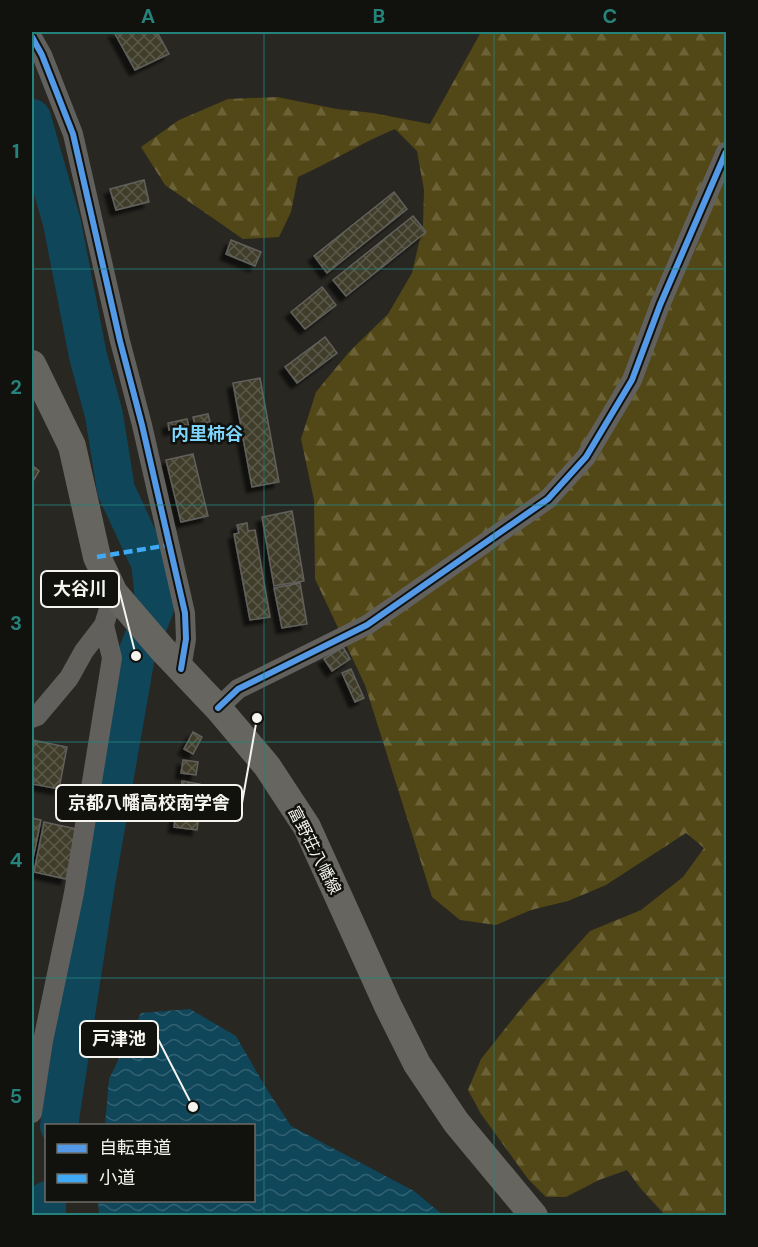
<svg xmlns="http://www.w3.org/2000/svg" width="758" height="1247" font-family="'DM Sans','Noto Sans JP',sans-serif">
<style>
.forest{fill:url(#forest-firs)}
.water{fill:url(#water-waves)}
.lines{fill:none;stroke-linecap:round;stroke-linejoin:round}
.river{stroke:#0f465a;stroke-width:38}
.building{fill:url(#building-cross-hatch);stroke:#62615d;stroke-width:1.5;filter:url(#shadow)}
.minor{stroke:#61605d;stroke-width:20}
.secondary{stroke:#67655f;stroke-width:28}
.quiet{stroke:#3fa9f5;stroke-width:4.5;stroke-dasharray:9 4.5;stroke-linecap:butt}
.cycleway-casing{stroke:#11110d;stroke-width:10}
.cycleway{stroke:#5399e6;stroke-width:6}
.grid{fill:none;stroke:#26837b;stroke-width:1.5;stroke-opacity:0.55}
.labels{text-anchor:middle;stroke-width:5;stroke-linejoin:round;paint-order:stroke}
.street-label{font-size:16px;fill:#f5f4ef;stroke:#11110d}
.neighbourhood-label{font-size:18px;font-weight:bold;fill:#7ed5fc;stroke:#11110d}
.leader{fill:none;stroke:#f5f4ef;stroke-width:2}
.callout-dot{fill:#f5f4ef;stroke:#11110d;stroke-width:2}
.callout{fill:#11110d;stroke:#f5f4ef;stroke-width:2}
.callout-label{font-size:18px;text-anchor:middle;font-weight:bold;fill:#f5f4ef}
.neatline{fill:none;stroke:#26837b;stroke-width:2}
.grid-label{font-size:20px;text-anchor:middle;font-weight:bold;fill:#26837b}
</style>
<defs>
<pattern id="forest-firs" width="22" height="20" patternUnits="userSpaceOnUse" patternTransform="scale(1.5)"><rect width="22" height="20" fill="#524716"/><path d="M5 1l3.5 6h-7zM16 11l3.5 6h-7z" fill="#6c6238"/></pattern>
<pattern id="water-waves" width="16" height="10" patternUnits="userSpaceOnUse" patternTransform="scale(1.5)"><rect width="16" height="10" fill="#0f465a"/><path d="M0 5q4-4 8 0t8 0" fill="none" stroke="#336172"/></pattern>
<pattern id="building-cross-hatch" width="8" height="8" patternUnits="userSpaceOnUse" patternTransform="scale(1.5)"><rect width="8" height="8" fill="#403d2b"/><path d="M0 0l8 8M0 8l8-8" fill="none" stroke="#5c5a4a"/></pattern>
<filter id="shadow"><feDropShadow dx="-5.5" dy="5.5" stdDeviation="1.5" flood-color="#0009"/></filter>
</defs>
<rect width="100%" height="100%" fill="#282722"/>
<path class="forest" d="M481 32H726V1215H665L641 1189 627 1170 599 1180 566 1197H546L528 1179 481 1114 468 1090 481 1059 528 1000 590 931 641 910 683 877 704 848 686 833 606 885 568 901 531 910 496 925 460 920 432 897 365 685 315 579 314 500 301 439 316 392 349 352 388 314 412 273 423 225 424 190 417 151 395 129C361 143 331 162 298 177L291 212 279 237 243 239 165 185 141 147 179 120 228 99 277 97 337 109 373 113 430 124Z"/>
<path class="water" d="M190 1009 236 1036 266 1088 291 1126 414 1191 443 1215H99L98 1201 254 1200V1126L105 1125 109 1079 141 1013Z"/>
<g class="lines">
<path class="river" d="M32 118 62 223 88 356 104 415 116 490 150 563 155 608 136 656 96 884 59 1126
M47 1216V1200"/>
</g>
<path class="building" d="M114 32H157L169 54 135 70Z
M144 180 149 202 116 210 110 189Z
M394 192 407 209 327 273 314 256Z
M413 216 426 232 346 296 333 280Z
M231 240 261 252 255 266 226 254Z
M322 287 336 305 305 329 291 312Z
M325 337 337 353 297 383 285 367Z
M260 378 279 482 252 487 233 383Z
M208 414 210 422 195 425 193 417Z
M187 419 189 427 169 430 168 423Z
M193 454 208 516 181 522 166 460Z
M33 466 39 471 32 483V469Z
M292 511 304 581 274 586 262 517Z
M247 523 248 531 255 530 270 617 250 620 234 534 239 533 237 525Z
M300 583 307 624 282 628 274 588Z
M343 647 350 659 332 671 324 659Z
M351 669 364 698 355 702 342 673Z
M193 732 202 737 193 754 184 749Z
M32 740 67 747 59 789 32 784Z
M183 760 198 762 196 775 181 773Z
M182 781 200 784 198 800 180 798Z
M178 798 201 801 197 830 174 827Z
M32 818 41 820 32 863Z
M44 822 77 829 66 879 34 872Z"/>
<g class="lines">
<path class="minor" d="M32 37 42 55 73 134 120 341 142 425 185 613 186 639 181 669
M218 708 238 689 367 625 548 499 586 457 632 380 660 305 726 152
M32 718 37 716 69 678 84 651 104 625
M32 1113 43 1041 74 893 112 658 104 625 114 593"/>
<path class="secondary" d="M32 364 72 446 97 557 114 593 163 650 218 708 267 766 307 827 388 1006 417 1064 456 1122 534 1216"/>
<path class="quiet" d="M97 557 169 545"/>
<defs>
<path id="cycleway" d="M32 37 42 55 73 134 120 341 142 425 185 613 186 639 181 669
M218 708 238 689 367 625 548 499 586 457 632 380 660 305 726 152"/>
</defs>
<use href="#cycleway" class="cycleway-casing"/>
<use href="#cycleway" class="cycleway"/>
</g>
<path class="grid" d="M264 32V1216M494 32V1216M32 269H726M32 505H726M32 742H726M32 978H726"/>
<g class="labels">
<g class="street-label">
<text transform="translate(315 850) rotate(63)" y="6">富野荘八幡線</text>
</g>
<g class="neighbourhood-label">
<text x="207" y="440">内里柿谷</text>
</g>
</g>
<path class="leader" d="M136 656L119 589M257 718L242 803M193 1107L158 1039"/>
<g class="callout-dot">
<circle cx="136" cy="656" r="6"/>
<circle cx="257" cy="718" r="6"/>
<circle cx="193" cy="1107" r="6"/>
</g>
<g class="callout">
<rect x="41" y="571" width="78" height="36" rx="6"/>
<rect x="56" y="785" width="186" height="36" rx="6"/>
<rect x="80" y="1021" width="78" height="36" rx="6"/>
</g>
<g class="callout-label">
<text x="80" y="595">大谷川</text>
<text x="149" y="809">京都八幡高校南学舎</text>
<text x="119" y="1045">戸津池</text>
</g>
<rect width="758" height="1247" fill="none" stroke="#11110d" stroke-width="66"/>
<rect x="45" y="1124" width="210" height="78" fill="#11110d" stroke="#6c6c67" stroke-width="1.5"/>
<rect x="57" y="1144" width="30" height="9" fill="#5399e6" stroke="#6c6c67" stroke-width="1.5"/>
<text x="99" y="1154" font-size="18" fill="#f5f4ef">自転車道</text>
<rect x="57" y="1174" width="30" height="9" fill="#3fa9f5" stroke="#6c6c67" stroke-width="1.5"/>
<text x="99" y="1184" font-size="18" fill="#f5f4ef">小道</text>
<rect x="33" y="33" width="692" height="1181" class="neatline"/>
<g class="grid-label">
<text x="148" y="23">A</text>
<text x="379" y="23">B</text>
<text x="610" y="23">C</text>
<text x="16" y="158">1</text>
<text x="16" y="394">2</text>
<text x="16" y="630">3</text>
<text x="16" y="867">4</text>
<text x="16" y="1103">5</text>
</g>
</svg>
